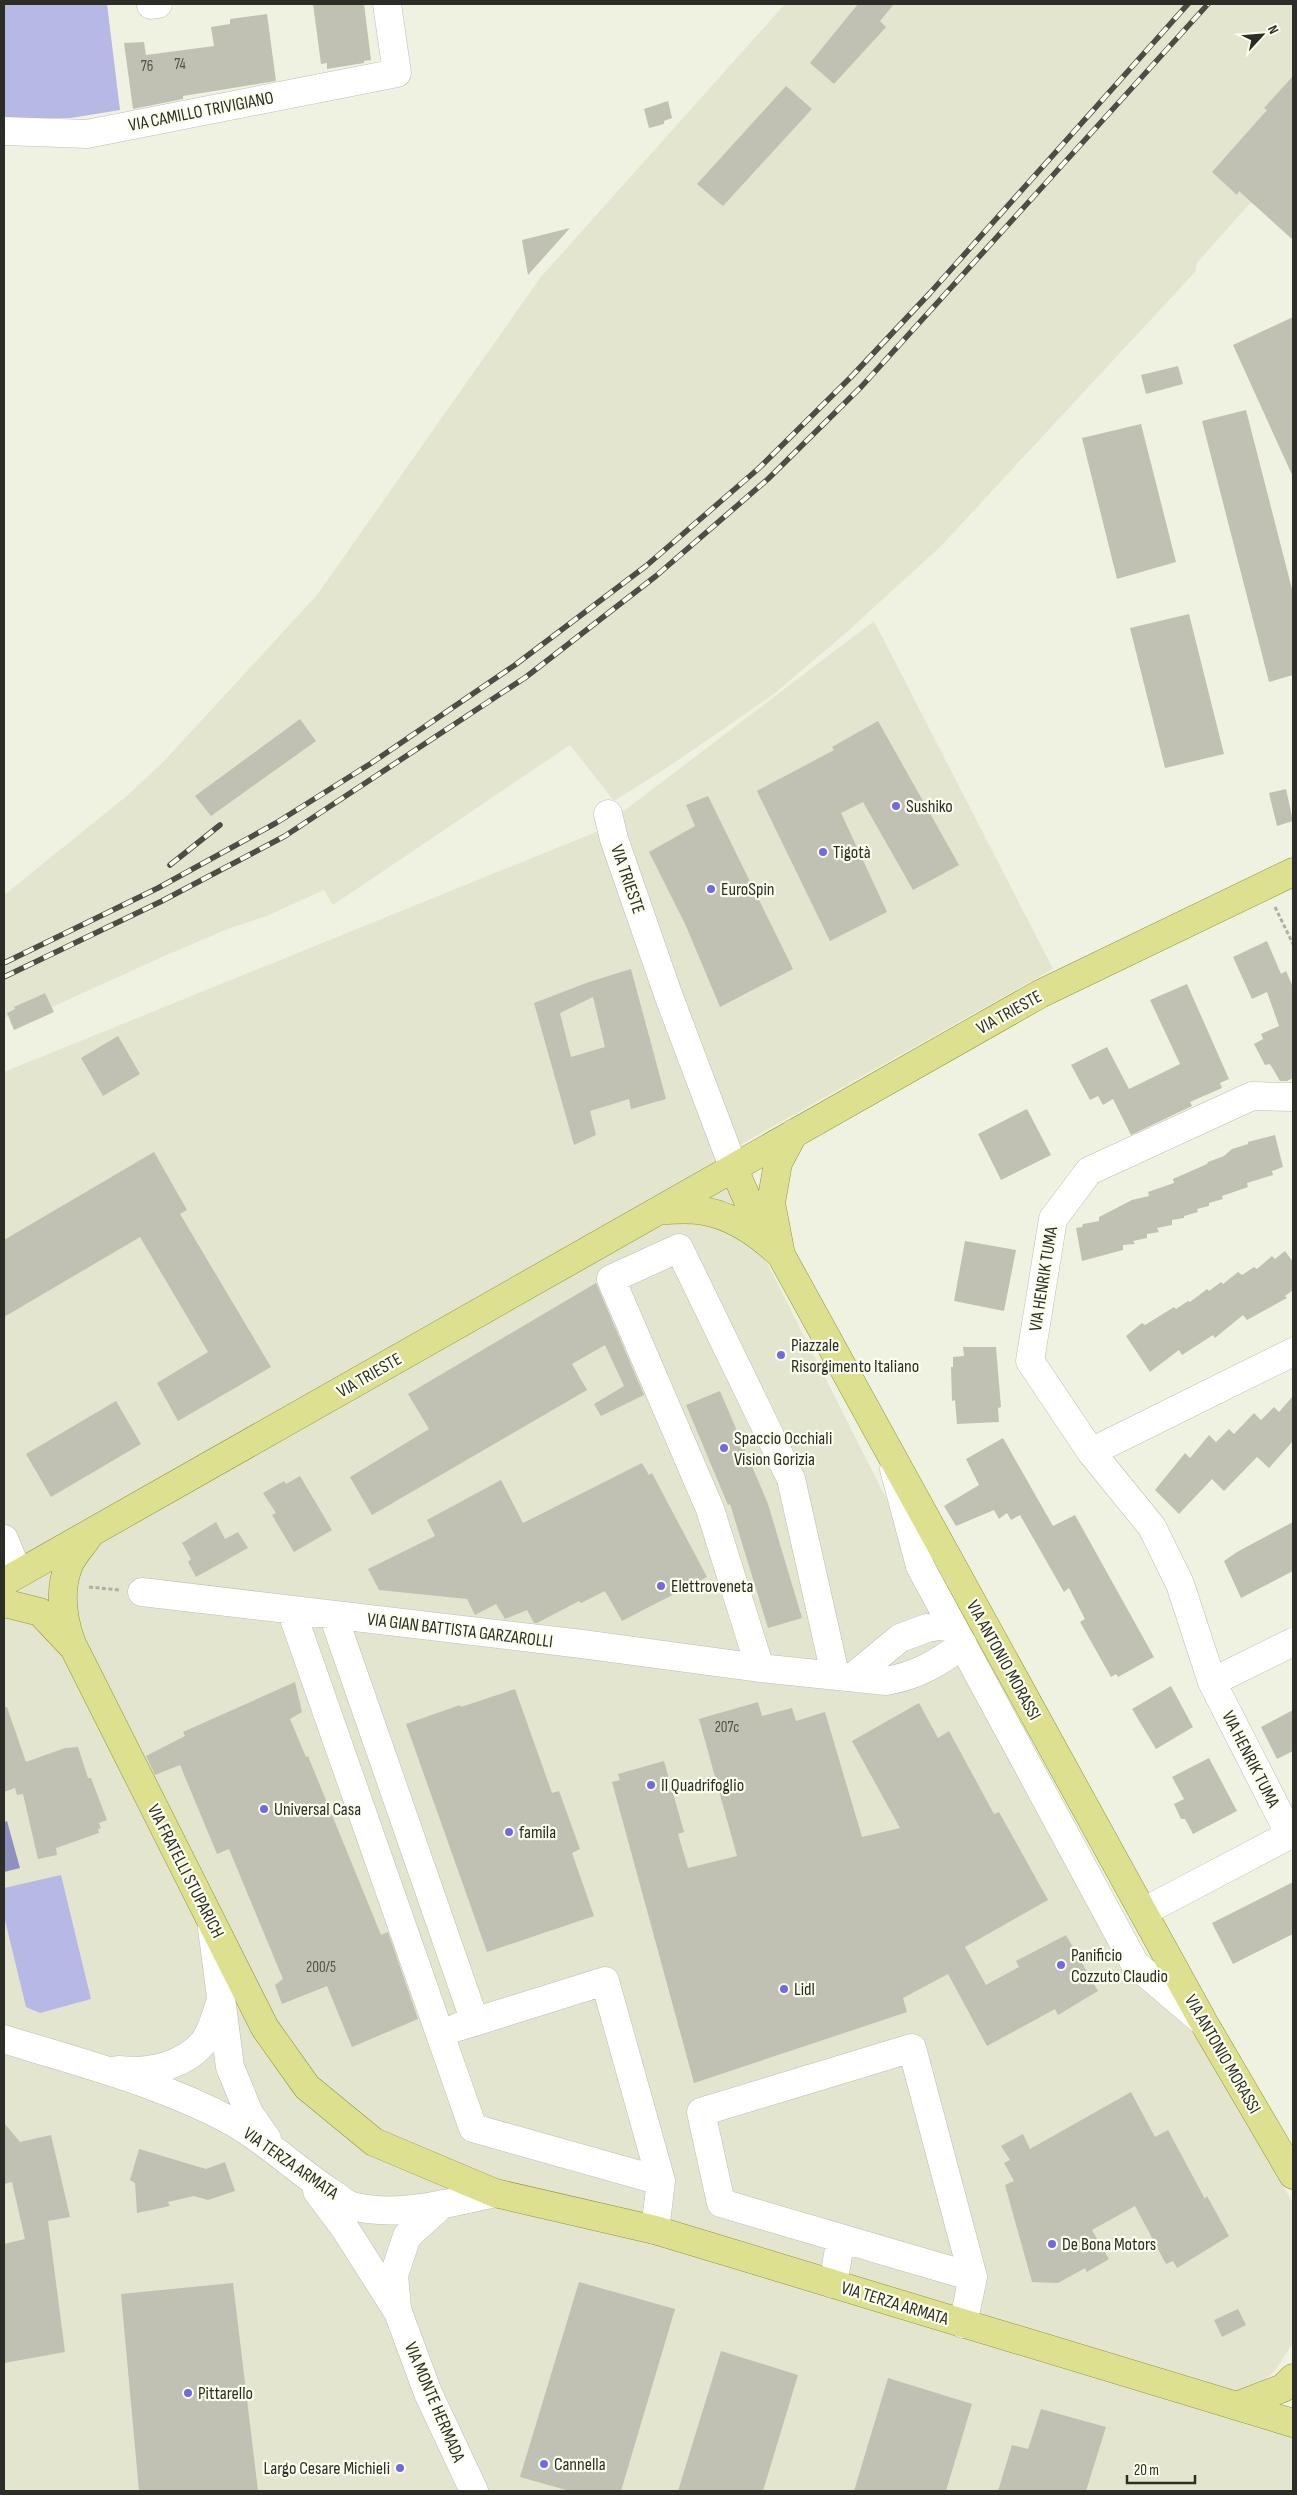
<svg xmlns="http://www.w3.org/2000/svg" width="1297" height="2495" font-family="'Sofia Sans Condensed',sans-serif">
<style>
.built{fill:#e3e5cf}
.green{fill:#b6b9e6}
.water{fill:#8e90c2}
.building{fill:#c0c1b2;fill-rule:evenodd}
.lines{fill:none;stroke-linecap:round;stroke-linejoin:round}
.minor-casing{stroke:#bcbeaf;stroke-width:29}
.major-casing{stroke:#90943a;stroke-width:29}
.path{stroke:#aeafa2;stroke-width:3;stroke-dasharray:4 2.5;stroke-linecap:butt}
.minor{stroke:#fff;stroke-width:28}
.major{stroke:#dde08f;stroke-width:28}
.rail-casing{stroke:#4d4d45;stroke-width:5.5}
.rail{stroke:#fdffee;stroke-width:4;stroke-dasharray:11;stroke-linecap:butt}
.poi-dot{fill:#706ae4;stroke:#fdffee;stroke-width:2}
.labels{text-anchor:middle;stroke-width:4.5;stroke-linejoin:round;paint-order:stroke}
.number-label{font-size:15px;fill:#52524a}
.street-label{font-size:18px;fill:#2d2d27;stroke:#fdffee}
.poi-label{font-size:18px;fill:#2d2d27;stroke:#fdffee;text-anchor:start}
</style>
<rect width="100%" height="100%" fill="#f0f2e1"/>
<path class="built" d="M785 4H1293V164L1255 205 1250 203 1197 263 1195 272 941 546 848 631 774 694 668 767 614 801 570 745 333 905 324 890 269 915 225 930 169 954 52 1007 44 993 15 1007V1009L7 1013 8 1016 4 1019V895L128 795 165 760 317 595 540 278Z
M874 621 1053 969 722 1155 766 1261 1127 1974 1190 2027 1293 2203V2343L1274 2372 1223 2411 1293 2437V2491H4V1072L596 832Z"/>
<path class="green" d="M4 4H107L120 110 71 118H4Z
M61 1875 91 1999 40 2013 26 2007 4 1916V1888Z"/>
<path class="water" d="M7 1821 20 1868 4 1872V1822Z"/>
<path class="building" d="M313 4H364L371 60 364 61V63L327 69V63L321 64Z
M858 4H894L880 21 886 27 834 84 810 63Z
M267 14 276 81 183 96V99L133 109 124 43 144 42 146 55 214 46 211 27 230 24V19Z
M1293 76V240L1239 191 1237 195 1212 172 1267 110 1264 108Z
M786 86 812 109 723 206 697 184Z
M668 101 672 118 664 121V124L649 128 644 109Z
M570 228 528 275 522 240Z
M1293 317V477L1233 345Z
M1178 366 1183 384 1146 394 1141 375Z
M1246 410 1293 593V675L1269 682 1202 421Z
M1141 424 1176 562 1117 579 1082 438Z
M1189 614 1224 754 1165 768 1130 628Z
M300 719 316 741 211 816 195 796Z
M878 721 959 865 913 890 863 802 841 813 887 912 830 941 757 791 834 750 832 747Z
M1286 789 1293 821 1277 826 1269 793Z
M708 796 793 969 720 1007 686 926 649 852 695 826 686 805Z
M1267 941 1281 974 1286 971 1293 987V1078L1287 1081H1280L1270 1064 1265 1065 1254 1044 1263 1039 1261 1034 1279 1026 1267 992 1252 999 1233 957Z
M631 969 666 1099 631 1109 629 1099 590 1111 596 1135 574 1145 534 1003 589 982ZM593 997 605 1047 571 1057 560 1013Z
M1187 984 1229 1079 1220 1083 1222 1088 1190 1102 1192 1106 1131 1135 1113 1099 1103 1105 1098 1096 1090 1100 1071 1065 1107 1047 1129 1089 1180 1064 1150 1000Z
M45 993 54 1012 14 1030 7 1013 15 1009 14 1007Z
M118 1036 140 1074 103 1096 81 1058Z
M1027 1109 1051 1155 1001 1180 978 1134Z
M1275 1135 1283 1167 1272 1171 1273 1175 1247 1183 1248 1187 1222 1196 1223 1199 1209 1203V1206L1197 1209 1198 1212 1184 1216V1218L1172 1220V1225L1157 1228 1159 1232 1147 1234V1238L1133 1241 1135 1244 1123 1245V1250L1082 1261 1076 1228 1082 1227 1083 1224 1099 1221V1217L1132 1200 1149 1196 1148 1192 1174 1183 1173 1179 1207 1164 1208 1162 1224 1156 1232 1149 1248 1144V1142Z
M154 1152 187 1210 180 1214 271 1367 178 1421 157 1383 208 1352 140 1237 4 1317V1240Z
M965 1241 1016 1250 1004 1311 954 1301Z
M1285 1251 1293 1262V1290L1285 1296 1287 1298 1247 1320 1243 1315 1215 1338 1213 1335 1182 1355 1179 1350 1150 1372 1126 1336 1142 1323 1145 1325 1174 1307 1176 1309 1188 1301 1190 1302 1207 1289 1209 1291 1221 1282 1223 1284 1238 1272 1242 1275 1254 1267 1257 1269 1272 1256 1275 1259Z
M596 1283 644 1395 601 1416 594 1404 624 1386 605 1345 572 1364 587 1390 372 1515 350 1477 429 1429 408 1394Z
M963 1347H996L1001 1407 998 1408 999 1422 957 1424 955 1400 952 1401 951 1367H953V1357L964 1356Z
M720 1391 768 1504 802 1618 768 1628 730 1504 728 1505 686 1405Z
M1293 1396V1441L1269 1468 1257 1457 1224 1491 1212 1479 1179 1514 1155 1490 1185 1453 1190 1458 1209 1435 1216 1442 1229 1429 1234 1434 1254 1413 1261 1420 1274 1407 1279 1412Z
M116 1401 141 1444 51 1497 26 1454Z
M1003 1438 1053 1526 1075 1515 1154 1657 1118 1677 1116 1674 1111 1677 1080 1622 1085 1619 1069 1588 1064 1592 1020 1515 1011 1520 1007 1513 999 1519 994 1510 956 1526 944 1506 979 1485 966 1459Z
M642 1463 649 1475 652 1473 707 1577 622 1621 605 1591 581 1603 579 1601 537 1623H534L527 1610 505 1619 496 1604 475 1615 467 1599 379 1590 368 1569 435 1536 427 1520 501 1480 523 1523Z
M300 1476 332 1530 294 1552 272 1515 276 1513 263 1493 284 1481 286 1484Z
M216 1522 225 1539 238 1532 248 1548 196 1577 188 1562 191 1559 182 1543Z
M1293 1522V1571L1241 1598 1224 1561 1237 1552Z
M295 1682 302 1712 290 1719 306 1757 308 1756 381 1935 388 1932 418 2019 352 2047 327 1986 282 2004 275 1985 283 1979 229 1849 217 1854 180 1765 155 1775 146 1756 185 1736 183 1732Z
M1171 1686 1193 1727 1156 1749 1132 1709Z
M515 1689 552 1793 559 1791 580 1849 572 1853 594 1916 487 1952 406 1724 460 1705 461 1707Z
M758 1702 762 1716 792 1708 796 1721 825 1712 862 1837 900 1828 852 1741 919 1703 938 1738 949 1731 994 1814 999 1812 1048 1900 965 1947 986 1985 1019 1967 1016 1961 1066 1935 1098 1991 1058 2015 1055 2009 987 2046 948 1974 903 1998 907 2012 694 2083 612 1782 620 1780 618 1774 664 1761 684 1832 678 1834 688 1868 737 1856 699 1719Z
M4 1707H7L26 1762 65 1748 78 1747 88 1778H91L107 1820 99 1823 101 1828 98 1829 99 1833 56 1848 57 1855 38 1859 23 1794 17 1795 15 1788 4 1792Z
M1293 1710V1751L1277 1759 1261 1727Z
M1209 1758 1237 1811 1193 1834 1185 1819H1181L1174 1804 1184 1799 1172 1777Z
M1293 1882V1934L1233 1964 1212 1923Z
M1131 2092 1155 2137 1168 2130 1205 2199 1207 2196 1229 2236 1177 2268 1173 2261 1166 2264 1135 2206 1092 2230 1109 2259 1087 2272 1085 2268 1058 2283 1032 2282 1005 2185 1014 2181 1004 2163 1010 2160 1001 2146 1023 2134 1030 2149Z
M4 2123 20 2142 51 2135 70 2217 48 2221 65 2352 4 2363V2244L25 2239 12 2182 4 2184Z
M139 2149 206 2169 225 2162 235 2191 208 2200 194 2196 168 2202 170 2206 137 2213 135 2183 130 2180Z
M579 2282 675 2309 621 2491H570L520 2477Z
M233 2283 258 2491H139L121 2294Z
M1238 2309 1246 2325 1222 2337 1214 2320Z
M721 2351 798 2375 763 2491H678Z
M888 2378 972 2404 946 2491H854Z
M1041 2409 1106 2427 1086 2491H998L1012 2445 1028 2449Z"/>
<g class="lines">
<defs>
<path id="minor" d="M151 5 158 4
M4 131 87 134 397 73 387 4
M608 814 614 839 669 997 734 1169
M1091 1452 1293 1352
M894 1469 920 1566 1135 1964 1203 2022
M4 1539 18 1573
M142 1592 582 1644 760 1668 886 1681C916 1676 939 1663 963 1644
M291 1610 473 2128 661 2181
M333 1615 475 2022
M760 1668 710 1509 611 1279 679 1248 791 1479 835 1674
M854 1676 900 1638 927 1628 951 1624
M1212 1682 1293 1642
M1290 1835 1212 1682 1180 1584 1152 1527 1091 1452 1030 1361 1053 1219 1089 1171 1252 1096 1293 1097
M1143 1912 1293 1833
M212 1928 230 2067 249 2113 267 2139
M458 2027 605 1981 661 2181 655 2230
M4 2039C80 2063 161 2083 231 2121 267 2141 296 2170 330 2192 337 2196 345 2204 352 2206 399 2218 449 2203 495 2193
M118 2070C148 2073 182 2067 203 2043 212 2033 216 2013 221 2000
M317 2191 344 2227 398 2312 428 2393 474 2491
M833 2284 841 2238
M397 2308 394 2275 407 2236 443 2204
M963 2324 973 2277 912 2048 701 2112 721 2203 973 2277"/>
<path id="major" d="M794 1133 778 1163 771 1203 781 1255 1204 2023 1293 2175
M734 1169 765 1240
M660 1210C674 1210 690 1208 704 1211 733 1216 760 1235 781 1255
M4 1582 1040 994 1293 872
M4 1603 40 1612 74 1648 265 2028 307 2087 374 2142 495 2193 655 2230 1293 2423
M72 1644C63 1620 59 1592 68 1567 72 1556 82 1546 88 1537
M1236 2406 1283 2388 1293 2378"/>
</defs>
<use href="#minor" class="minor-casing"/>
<use href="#major" class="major-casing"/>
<path class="path" d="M1275 907 1293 944
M89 1587 120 1590"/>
<use href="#minor" class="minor"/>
<use href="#major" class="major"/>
<defs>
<path id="rail" d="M170 865 220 825
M4 963 158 888 276 823 370 764 515 665 646 566 758 469 851 377 930 293 1188 4
M4 977 162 901 285 836 526 677 656 576 768 479 862 386 1208 4"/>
</defs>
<use href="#rail" class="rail-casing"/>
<use href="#rail" class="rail"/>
</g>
<g class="poi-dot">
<circle cx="896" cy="806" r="5"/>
<circle cx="823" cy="852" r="5"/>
<circle cx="711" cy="889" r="5"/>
<circle cx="781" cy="1355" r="5"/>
<circle cx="724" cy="1448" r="5"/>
<circle cx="661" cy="1586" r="5"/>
<circle cx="651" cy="1785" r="5"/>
<circle cx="264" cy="1809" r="5"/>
<circle cx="509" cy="1832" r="5"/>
<circle cx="1061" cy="1965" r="5"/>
<circle cx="784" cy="1989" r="5"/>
<circle cx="1052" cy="2244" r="5"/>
<circle cx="188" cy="2393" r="5"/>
<circle cx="544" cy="2464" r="5"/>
<circle cx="400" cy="2468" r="5"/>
</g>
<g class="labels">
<g class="number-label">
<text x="180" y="69">74</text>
<text x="147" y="71">76</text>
<text x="727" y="1732">207c</text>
<text x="321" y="1972">200/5</text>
</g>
<g class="street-label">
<text transform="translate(201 111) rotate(-11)" y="6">VIA CAMILLO TRIVIGIANO</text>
<text transform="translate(628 879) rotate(71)" y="6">VIA TRIESTE</text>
<text transform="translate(1009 1012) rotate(-29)" y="6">VIA TRIESTE</text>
<text transform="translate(1043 1279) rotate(-81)" y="6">VIA HENRIK TUMA</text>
<text transform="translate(369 1375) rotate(-30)" y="6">VIA TRIESTE</text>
<text transform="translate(460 1630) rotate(7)" y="6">VIA GIAN BATTISTA GARZAROLLI</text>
<text transform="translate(1004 1660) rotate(61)" y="6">VIA ANTONIO MORASSI</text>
<text transform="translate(1251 1759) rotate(63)" y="6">VIA HENRIK TUMA</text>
<text transform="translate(186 1871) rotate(63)" y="6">VIA FRATELLI STUPARICH</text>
<text transform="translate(1223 2054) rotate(60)" y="6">VIA ANTONIO MORASSI</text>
<text transform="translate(291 2163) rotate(35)" y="6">VIA TERZA ARMATA</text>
<text transform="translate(895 2303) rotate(17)" y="6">VIA TERZA ARMATA</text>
<text transform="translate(435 2402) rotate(67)" y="6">VIA MONTE HERMADA</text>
</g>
<g class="poi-label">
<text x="906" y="812">Sushiko</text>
<text x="833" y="858">Tigotà</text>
<text x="721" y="895">EuroSpin</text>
<text x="791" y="1351">Piazzale<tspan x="791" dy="21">Risorgimento Italiano</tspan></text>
<text x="734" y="1444">Spaccio Occhiali<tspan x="734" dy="21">Vision Gorizia</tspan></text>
<text x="671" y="1592">Elettroveneta</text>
<text x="661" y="1791">Il Quadrifoglio</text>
<text x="274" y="1815">Universal Casa</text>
<text x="519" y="1838">famila</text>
<text x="1071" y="1961">Panificio<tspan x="1071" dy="21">Cozzuto Claudio</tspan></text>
<text x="794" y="1995">Lidl</text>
<text x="1062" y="2250">De Bona Motors</text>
<text x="198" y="2399">Pittarello</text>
<text x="554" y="2470">Cannella</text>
<text x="390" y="2474" text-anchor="end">Largo Cesare Michieli</text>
</g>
</g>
<rect width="1297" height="2495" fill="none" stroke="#2d2d27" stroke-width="10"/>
<g transform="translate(1262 35) rotate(64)" stroke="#fdffee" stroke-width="4" paint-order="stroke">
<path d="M0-4L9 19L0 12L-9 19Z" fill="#2d2d27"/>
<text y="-8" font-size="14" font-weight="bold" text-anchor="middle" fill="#2d2d27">N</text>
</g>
<path d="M1127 2475v8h68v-8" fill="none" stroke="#2d2d27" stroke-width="2.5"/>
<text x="1134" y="2475" font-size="15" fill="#2d2d27" stroke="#fdffee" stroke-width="4" paint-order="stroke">20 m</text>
</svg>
